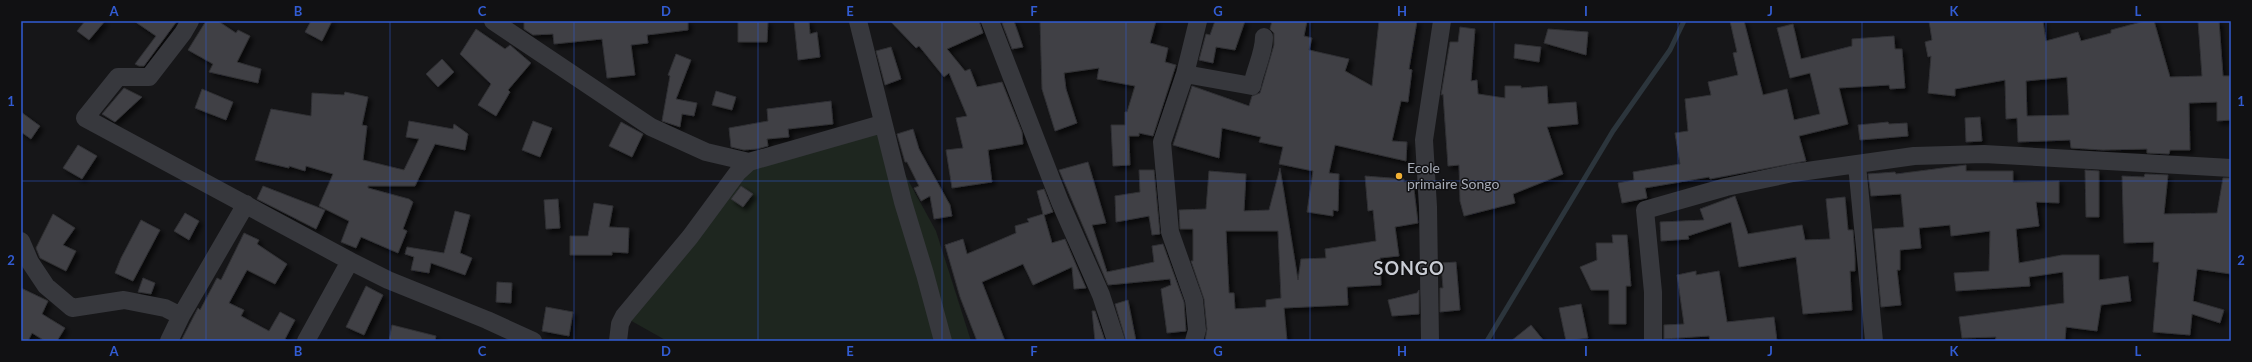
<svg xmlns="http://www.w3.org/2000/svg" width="2252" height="362" font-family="Lato,sans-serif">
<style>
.green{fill:#1e261f}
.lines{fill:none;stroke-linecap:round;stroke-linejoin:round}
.stream{stroke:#2c353c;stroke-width:5}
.building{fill:#404145;stroke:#303034;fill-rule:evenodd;filter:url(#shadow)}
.minor{stroke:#37383d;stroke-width:18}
.grid{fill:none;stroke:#325cd3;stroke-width:1;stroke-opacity:0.55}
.poi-dot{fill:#f2b134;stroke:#111113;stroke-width:1.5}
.labels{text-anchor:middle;stroke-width:3;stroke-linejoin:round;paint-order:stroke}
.poi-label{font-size:14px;fill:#a8adb8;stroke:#111113;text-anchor:start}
.district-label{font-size:18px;font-weight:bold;letter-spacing:1px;fill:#c9ccd4;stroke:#111113}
.neatline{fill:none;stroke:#325cd3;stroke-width:1.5}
.grid-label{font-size:13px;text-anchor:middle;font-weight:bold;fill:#325cd3}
</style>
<defs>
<filter id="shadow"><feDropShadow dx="3.5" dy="3.5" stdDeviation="2" flood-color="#0009"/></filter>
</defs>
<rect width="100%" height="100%" fill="#161618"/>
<path class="green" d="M880 129 936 231 971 341H667L628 319 748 168Z"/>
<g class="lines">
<path class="stream" d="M1487 341 1613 131 1670 50 1684 21"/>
</g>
<path class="building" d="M85 21H105L89 40 77 31Z
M134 21H177L144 66H139L135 64 156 36Z
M206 21H218L236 33 238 30 250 36 237 62 261 69 258 83 209 72 213 64 188 50Z
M311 21H332L322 41 305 32Z
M524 21H688V30L647 35 648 43 631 45 635 75 607 78 602 39 554 44 553 34 533 35 524 29Z
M738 21H768L767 42H738Z
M794 21H809L810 34 817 32 820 57 798 60Z
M890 21H979L983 33 947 49 965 71 970 69 977 87 1002 82 1022 132 1023 144 988 150 992 182 952 188 946 150 963 148 956 118 967 116 949 73 944 77 919 46 916 48Z
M1009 21H1014L1023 47 1012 49 1002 23Z
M1040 21H1156L1150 43 1168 48 1165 62 1176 65 1153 136 1139 133V136H1129L1130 165 1113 166 1111 125H1125V112H1127L1135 86 1097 79 1099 68 1064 73 1066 89 1077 123 1055 131 1042 89Z
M1215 21H1245L1235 50 1216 47 1213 63 1199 60 1206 34 1210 35Z
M1272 21H1307L1304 36 1312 38 1309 50 1349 59 1345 71 1372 86 1379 21H1417L1409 69 1412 70 1408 102 1401 101 1392 141 1407 142 1406 161 1335 145 1329 173 1339 174 1338 211 1333 210V216L1307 212 1313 171 1279 164 1283 147 1259 142 1261 137 1222 128 1219 158 1173 145 1192 86 1249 106 1252 96 1260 93 1274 45V33L1270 29Z
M1730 21H1744L1763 95 1787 89 1794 120 1820 114 1810 73 1790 78 1777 28 1793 24 1801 59 1852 46V39L1894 36 1895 49H1902L1905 88 1890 89 1889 85 1839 88 1848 124 1799 136 1806 161 1710 179 1709 177 1645 188 1647 198 1622 203 1618 183 1634 180 1633 172 1680 164 1675 133 1688 131 1685 99 1711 95 1708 82 1738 75 1733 53 1737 52Z
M1929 21H2043L2046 41 2078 32 2081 41 2111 33V30L2145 21H2154L2170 77 2202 76 2198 21H2219L2223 76H2231V120L2217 121V102L2189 103 2190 150H2170L2169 154 2147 153V149L2103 150 2071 148 2070 140 2018 142 2017 118 2006 119 2005 80 1955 89V96L1928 93 1931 56 1928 57 1925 42 1932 40ZM2067 77 2069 115 2027 116 2026 81Z
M1460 27 1475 29 1471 81 1477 80 1478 94 1505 98V86H1521V88L1547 86 1548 104 1576 102 1578 124 1547 127 1563 174 1513 194 1515 203 1464 216 1460 201 1459 165 1448 166 1443 94 1441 95 1450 42H1458Z
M476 29 505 49 510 45 531 63 508 90 510 92 496 116 478 105 491 84 460 54Z
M1548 29 1588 32 1586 55 1544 43Z
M1515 44 1541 47 1539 62 1514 58Z
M891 47 901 79 885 85 876 51Z
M676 54 691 60 676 99 697 103 694 116 682 114 680 127 662 121 670 76 668 75Z
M442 59 454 72 438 87 426 74Z
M124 88 142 97 115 122 102 114Z
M202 89 233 102 226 120 195 108Z
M716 91 736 97 732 110 712 105Z
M345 92 368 97 362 125 367 126 363 160 404 170 419 139 406 137 409 121 453 129 454 124 468 134 465 150 435 144 415 186H368V188L409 199 413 202 403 229 407 231 398 253 361 237 356 248 341 242 349 221 319 206 333 174 306 166 305 171 289 166V168L255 160 271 109 311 116 312 93 344 95Z
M831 101 833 124 788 129 789 137 767 139 768 146 757 149 744 150 731 147 729 128 768 121 767 109Z
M21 112 40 126 31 139 21 132Z
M1980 117 1982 141 1966 142 1965 118Z
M533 121 552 128 540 157 522 150Z
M621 122 643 134 632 157 609 146Z
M1888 122 1889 124 1907 123 1908 136 1860 140 1858 125Z
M913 129 919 149 950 205 952 216 934 219 930 196 921 201 914 188 919 186 907 162H905L897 134Z
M78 145 97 156 82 179 63 168Z
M1088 162 1106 223 1092 225 1107 272 1154 262 1152 246 1163 244 1184 302 1186 331 1167 333 1161 289 1171 285 1170 279 1108 285 1059 170Z
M1966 165V171H2013V182L2059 181V203L2036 202 2039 226 2016 229 2019 263 2062 255H2099V280L2128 276 2131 301 2101 305 2097 331 2066 327 2065 341H1995L1996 337 1962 338 1959 317 2064 303 2063 272 2029 277 2030 286 1956 291 1954 273 1989 271 1990 231 1951 236 1950 225 1919 228 1921 248 1900 250V270H1897L1901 305 1881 307 1874 229 1904 227 1901 194 1871 196 1868 174 1895 172 1896 174Z
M1280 168 1298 280 1301 259 1326 258 1325 249 1376 241 1373 210 1368 211 1365 176 1404 179V182L1413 181 1418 223 1395 227 1399 256 1380 258 1381 285 1347 287 1348 305 1284 308 1287 341H1205L1207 329 1204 299 1191 261H1193V229H1180L1179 210 1206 209 1209 171 1246 174 1244 211 1269 210ZM1226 231H1278L1281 298 1266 300V307L1235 309 1234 293H1229Z
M1139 170H1154L1160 234 1152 235 1149 216 1116 222 1115 196 1140 192Z
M2085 170 2099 171V217H2086Z
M2145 174 2168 175 2164 214 2217 213 2223 178H2231V274L2197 269 2193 301 2224 310 2220 323 2192 314 2190 335 2153 332 2159 262H2153L2154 242 2124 243 2122 176 2144 177Z
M263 186 325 210 316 229 257 199Z
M741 186 753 194 743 207 731 199Z
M1044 189 1053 212 1044 215 1052 243 1065 239 1086 288 1074 289 1072 267 1033 285 1023 264 982 282 1005 341H977L960 297 945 245 963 239 967 254 1016 233 1015 226 1029 222 1027 219 1043 214 1037 191Z
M1735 196 1748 234 1802 225 1805 240 1830 239 1826 199 1845 197 1848 230H1853L1855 258V271H1850L1852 310 1803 314 1796 257 1739 267 1731 222 1688 236 1689 239 1661 241 1660 222 1704 220 1700 209Z
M558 199 560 228 546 229 544 200Z
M594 203 613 206 609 227 629 228 628 253 612 252V255H570V236H588Z
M455 211 470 215 460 253 472 258 465 275 431 263 429 273 411 270 414 257 405 254 407 247 444 253Z
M185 213 199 221 189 240 174 231Z
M53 214 75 228 63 245 76 251 66 271 40 258 36 248Z
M141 220 160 230 133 281 115 273 121 258Z
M244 233 259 240 257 244 287 264 275 284 247 270 229 303 244 310 241 316 269 331 280 312 295 320 285 339 288 341H181L198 308 200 310 217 278 221 280Z
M1612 235H1627L1631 286H1626V324H1609V290H1591L1580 267 1597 260 1596 243H1613Z
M1456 262 1460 310 1440 312V288H1443L1441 263Z
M1696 271V275L1719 271 1727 322 1774 317 1777 341H1710L1709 336 1664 339V325L1684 324 1677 275Z
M143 278 155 283 151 294 138 292Z
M497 282 512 283 511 303 496 302Z
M366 286 383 295 364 335 346 327Z
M21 288 48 301 42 314 65 328 57 341H45L32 333 28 341H21Z
M1419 290V314L1392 316 1388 300 1417 293Z
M1128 300 1136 341H1126L1115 304Z
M1581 304 1588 338 1566 341 1559 308Z
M546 307 573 312 569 336 542 331Z
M1092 311H1095L1105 341H1095Z
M392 325 436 336 435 341H389Z
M1531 325 1544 341H1511Z"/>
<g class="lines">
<path class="minor" d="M190 21 183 33 149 77H118L85 118 350 261 388 280 487 320 533 341
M493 21 651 127 706 152 749 162
M858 21 903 202 925 274 943 341
M990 21 1060 202 1101 295 1116 341
M1185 74 1252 86C1255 70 1264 53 1264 37
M1857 165 1874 341
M21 241 30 262 46 286 72 308 124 300 165 308 181 316
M169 341 181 316 246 204
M306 341 350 261
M618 341 620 324 624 316 690 237 738 172 749 162 882 124
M1194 341 1197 330 1194 300 1170 232 1162 142 1185 74 1198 21
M1430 341 1428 207 1424 140 1442 21
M1653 341V292L1645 210 1726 187 1793 173 1914 156 1984 154 2231 168"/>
</g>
<path class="grid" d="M206 21V341M390 21V341M574 21V341M758 21V341M942 21V341M1126 21V341M1310 21V341M1494 21V341M1678 21V341M1862 21V341M2046 21V341M21 181H2231"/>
<circle class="poi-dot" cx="1399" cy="176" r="4"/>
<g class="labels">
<g class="poi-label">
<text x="1407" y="173">Ecole<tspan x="1407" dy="16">primaire Songo</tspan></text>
</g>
<g class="district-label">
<text x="1409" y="275">SONGO</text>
</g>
</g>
<rect width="2252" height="362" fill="none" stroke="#111113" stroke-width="44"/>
<rect x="22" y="22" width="2208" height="318" class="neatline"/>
<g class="grid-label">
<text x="114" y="16">A</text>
<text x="298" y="16">B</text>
<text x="482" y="16">C</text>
<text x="666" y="16">D</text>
<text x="850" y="16">E</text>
<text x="1034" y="16">F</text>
<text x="1218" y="16">G</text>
<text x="1402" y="16">H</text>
<text x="1586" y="16">I</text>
<text x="1770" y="16">J</text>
<text x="1954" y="16">K</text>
<text x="2138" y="16">L</text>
<text x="11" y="106">1</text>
<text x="2241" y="106">1</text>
<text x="11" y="265">2</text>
<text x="2241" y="265">2</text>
<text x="114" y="356">A</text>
<text x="298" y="356">B</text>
<text x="482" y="356">C</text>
<text x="666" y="356">D</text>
<text x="850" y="356">E</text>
<text x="1034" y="356">F</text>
<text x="1218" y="356">G</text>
<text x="1402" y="356">H</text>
<text x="1586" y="356">I</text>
<text x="1770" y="356">J</text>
<text x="1954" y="356">K</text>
<text x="2138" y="356">L</text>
</g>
</svg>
